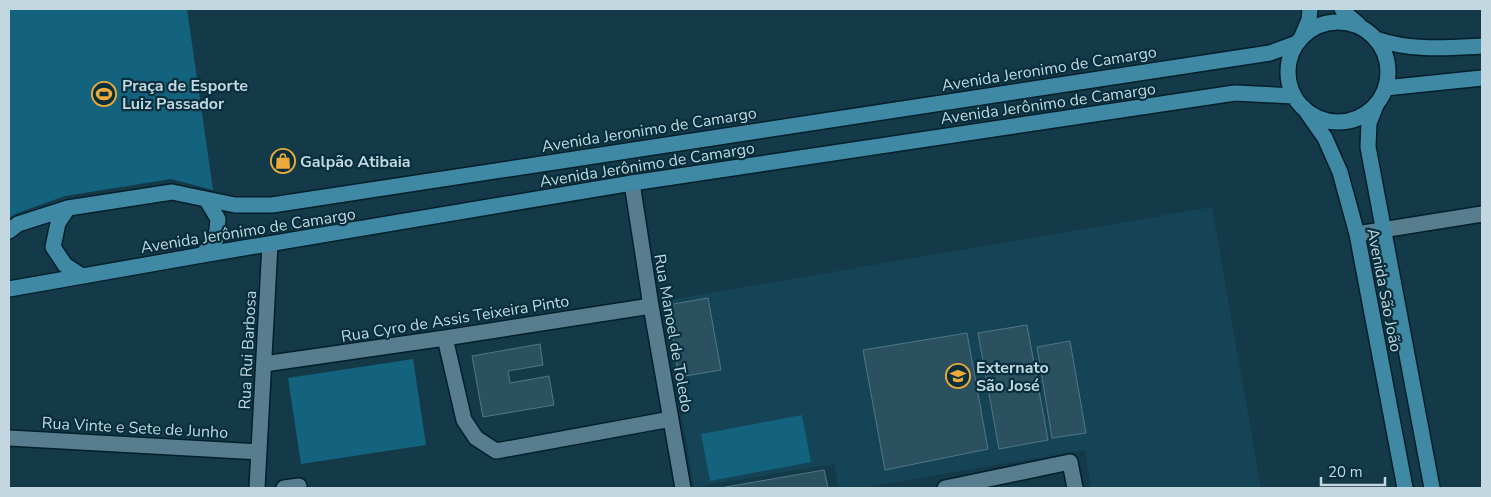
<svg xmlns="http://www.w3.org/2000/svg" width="1491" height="497" font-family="'Nunito Sans',sans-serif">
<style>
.built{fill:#144456}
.green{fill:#14637e}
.building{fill:#2b505f;stroke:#527787}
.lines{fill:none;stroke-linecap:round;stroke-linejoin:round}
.minor-casing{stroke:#031f2a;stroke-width:18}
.major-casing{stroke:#031f2a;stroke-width:18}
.minor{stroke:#587d8e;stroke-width:15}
.major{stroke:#3f89a5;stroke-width:15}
.labels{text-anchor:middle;stroke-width:4.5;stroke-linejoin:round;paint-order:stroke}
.street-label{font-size:16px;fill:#c3d7e0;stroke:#072f3d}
.poi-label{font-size:16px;font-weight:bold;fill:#c3d7e0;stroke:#072f3d;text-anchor:start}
</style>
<rect width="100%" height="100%" fill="#143948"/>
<path class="built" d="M1212 207 1261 488H1091L1085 450 861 488H839L834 464 694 487 662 301Z"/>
<path class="green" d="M9 9H187L213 190 171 179 65 196 15 214 9 218Z
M413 359 426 445 301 464 288 378Z
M802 415 811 462 710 481 701 434Z"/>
<path class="building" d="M708 298 721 370 679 377 668 305Z
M1027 325 1048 440 999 449 978 333Z
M967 333 988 449 885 470 863 350Z
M1070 341 1086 433 1052 438 1037 347Z
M540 344 543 365 508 371 510 383 549 376 554 405 483 417 472 356Z
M824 470 828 488H720Z"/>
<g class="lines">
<defs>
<path id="minor" d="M632 183 651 306 683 488
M1357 234 1482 214
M445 338 464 420 476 438 496 451 671 419
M264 364 445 338 651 306
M9 438 259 452
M257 488 270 244
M284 488 299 486
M945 488 1070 462 1075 488"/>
<path id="major" d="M1342 9 1345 13 1359 25
M1288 72a50 50 0 1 1 100 0a50 50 0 1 1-100 0Z
M1302 36 1309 20 1310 9
M1376 39C1411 51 1445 48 1482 46
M1385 88 1482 78
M1377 103 1369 123 1368 147 1432 488
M1304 108 1325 138 1340 172 1357 234 1405 488
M68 208 58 223 53 247 65 265 82 276
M9 231 18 224 68 208 172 192 235 205H272L1270 53 1297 43
M202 255 216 239 218 219 206 199
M9 289 202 255 632 183 1235 93 1294 96"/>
</defs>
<use href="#minor" class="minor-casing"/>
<use href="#major" class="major-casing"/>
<use href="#minor" class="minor"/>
<use href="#major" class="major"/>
</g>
<defs>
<symbol id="stadium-ring" viewBox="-11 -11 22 22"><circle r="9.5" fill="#072f3d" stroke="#ebaa39" stroke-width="1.5"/><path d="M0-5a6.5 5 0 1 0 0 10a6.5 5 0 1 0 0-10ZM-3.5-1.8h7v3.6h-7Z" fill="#ebaa39"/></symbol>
<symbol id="shop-ring" viewBox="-11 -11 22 22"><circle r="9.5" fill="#072f3d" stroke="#ebaa39" stroke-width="1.5"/><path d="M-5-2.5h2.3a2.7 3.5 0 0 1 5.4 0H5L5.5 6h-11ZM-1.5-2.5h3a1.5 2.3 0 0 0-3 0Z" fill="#ebaa39"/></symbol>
<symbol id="school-ring" viewBox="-11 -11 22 22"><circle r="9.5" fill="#072f3d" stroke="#ebaa39" stroke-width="1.5"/><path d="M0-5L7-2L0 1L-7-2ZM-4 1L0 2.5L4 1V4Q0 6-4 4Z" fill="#ebaa39"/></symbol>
</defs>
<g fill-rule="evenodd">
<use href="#stadium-ring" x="90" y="80" width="28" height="28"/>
<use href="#shop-ring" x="269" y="147" width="28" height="28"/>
<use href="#school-ring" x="944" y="362" width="28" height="28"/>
</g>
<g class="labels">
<g class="street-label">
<text transform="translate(1049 68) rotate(-9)" y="6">Avenida Jeronimo de Camargo</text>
<text transform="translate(1048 103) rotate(-8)" y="6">Avenida Jerônimo de Camargo</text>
<text transform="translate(649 129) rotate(-9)" y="6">Avenida Jeronimo de Camargo</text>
<text transform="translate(647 164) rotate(-9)" y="6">Avenida Jerônimo de Camargo</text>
<text transform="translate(248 230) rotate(-9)" y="6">Avenida Jerônimo de Camargo</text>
<text transform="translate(1385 290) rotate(79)" y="6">Avenida São João</text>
<text transform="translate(455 318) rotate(-9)" y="6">Rua Cyro de Assis Teixeira Pinto</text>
<text transform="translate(674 333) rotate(80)" y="6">Rua Manoel de Toledo</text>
<text transform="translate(247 350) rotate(-87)" y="6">Rua Rui Barbosa</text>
<text transform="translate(135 427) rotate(3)" y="6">Rua Vinte e Sete de Junho</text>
</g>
<g class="poi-label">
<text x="122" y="91">Praça de Esporte<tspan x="122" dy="18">Luiz Passador</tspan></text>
<text x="300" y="167">Galpão Atibaia</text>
<text x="976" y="373">Externato<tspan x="976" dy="18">São José</tspan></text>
</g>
</g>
<rect width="1491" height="497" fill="none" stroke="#c3d7e0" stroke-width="20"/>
<path d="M1321 477v8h64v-8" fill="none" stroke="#c3d7e0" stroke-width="2.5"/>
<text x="1328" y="477" font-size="15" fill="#c3d7e0" stroke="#072f3d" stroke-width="4" paint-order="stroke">20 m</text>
</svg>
